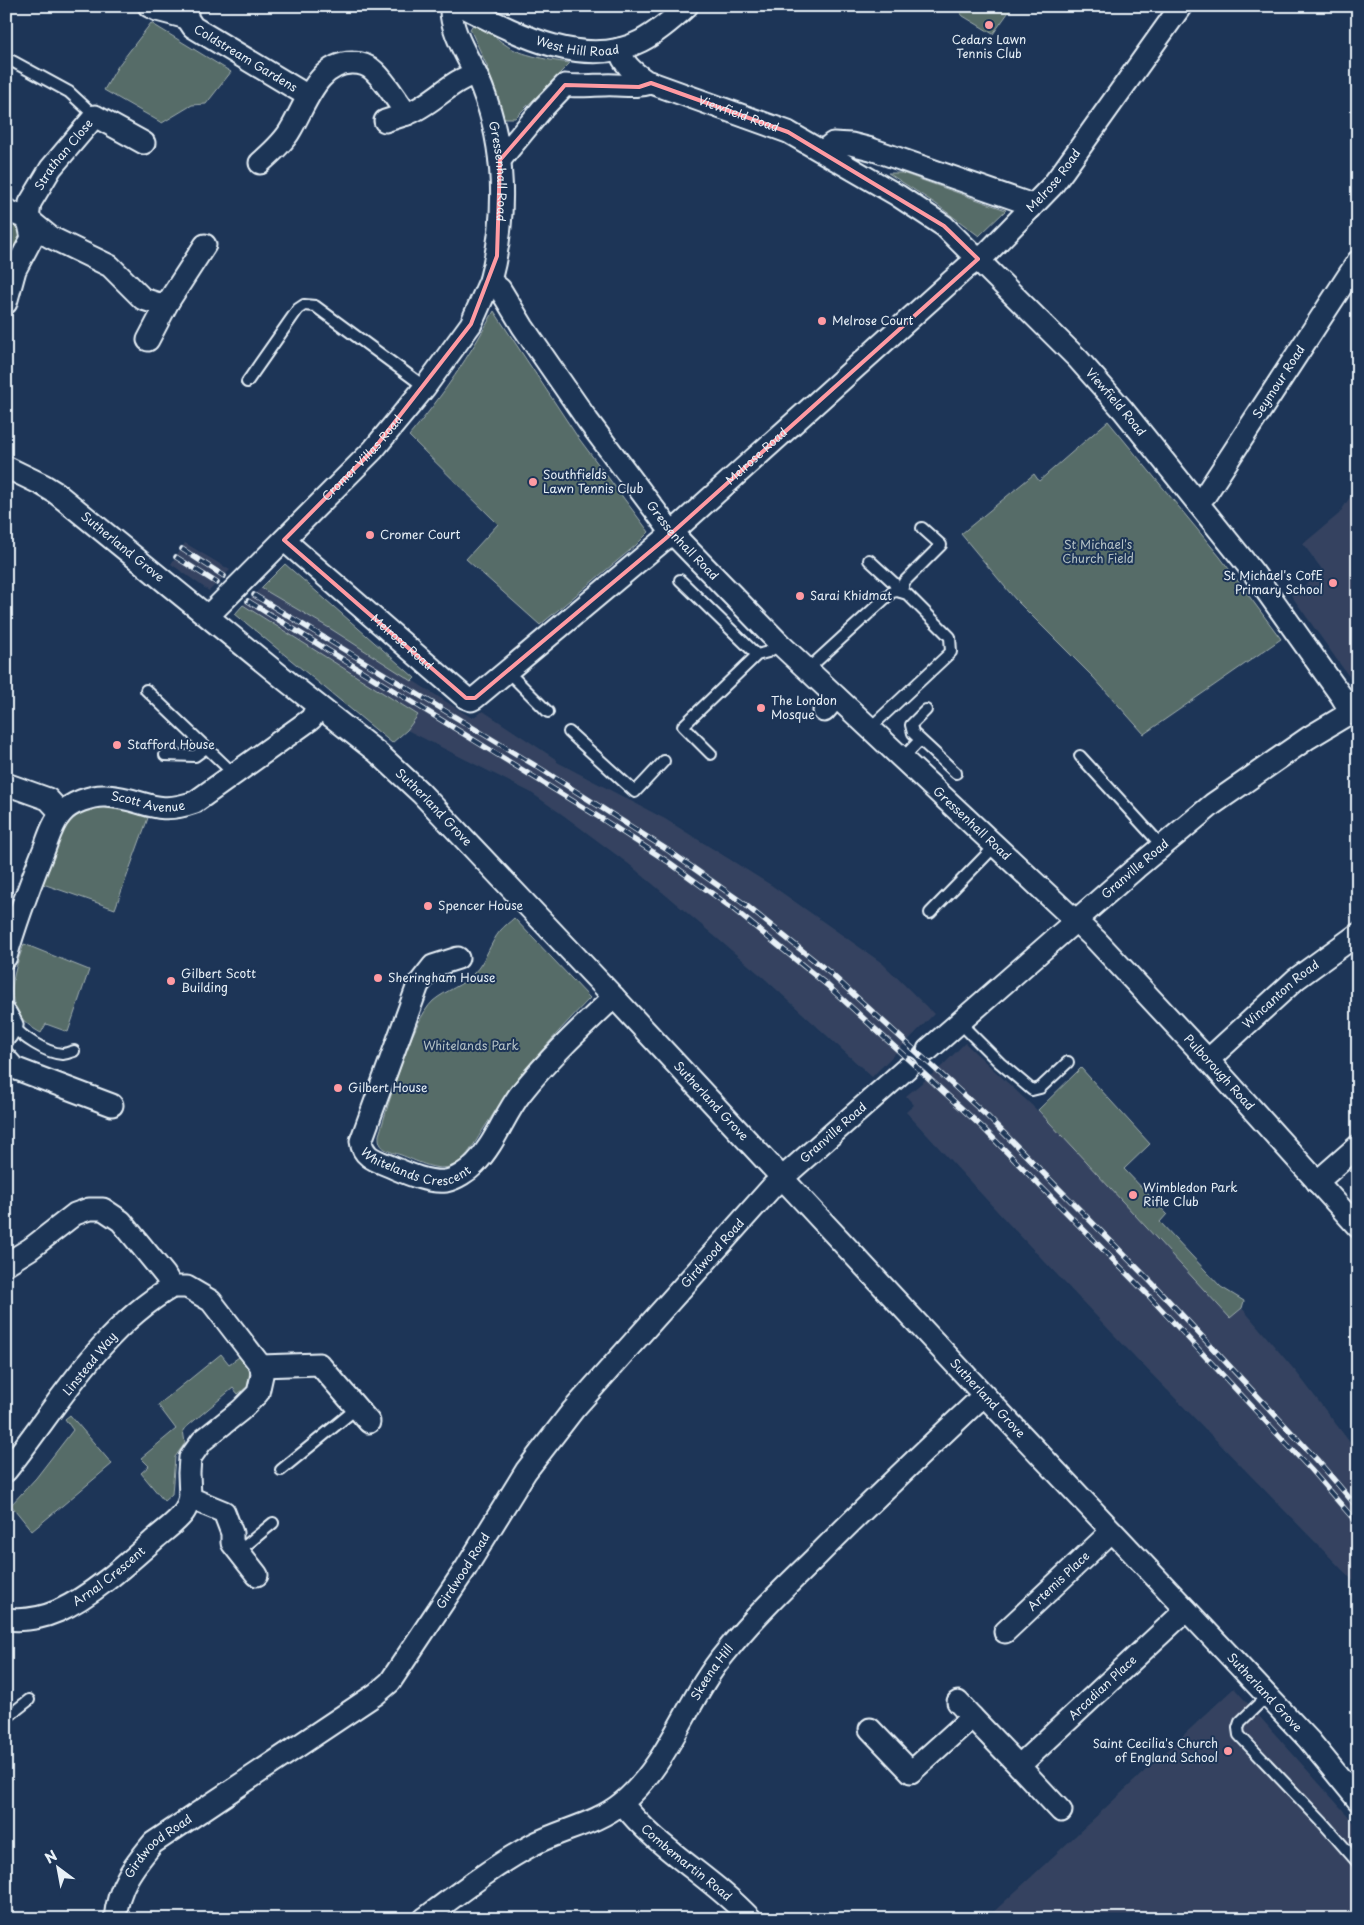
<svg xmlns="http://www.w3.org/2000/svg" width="1364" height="1925" font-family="'Playpen Sans',sans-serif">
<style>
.built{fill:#344360}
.green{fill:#576c67;stroke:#a0aeb0}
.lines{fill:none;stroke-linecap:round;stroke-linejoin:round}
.lane-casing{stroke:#e8f1f8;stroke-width:14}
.street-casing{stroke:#e8f1f8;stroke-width:25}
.lane{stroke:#1d3557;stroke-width:10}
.street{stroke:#1d3557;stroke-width:21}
.rail-casing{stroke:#e8f1f8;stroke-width:5.5}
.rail{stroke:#1d3557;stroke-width:4;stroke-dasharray:11;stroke-linecap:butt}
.marked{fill:none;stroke:#ff9aa2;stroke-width:4;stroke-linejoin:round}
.poi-dot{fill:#ff9aa2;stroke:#1d3557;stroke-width:2}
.labels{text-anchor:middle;stroke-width:4;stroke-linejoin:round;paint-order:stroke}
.poi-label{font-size:12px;fill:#e8f1f8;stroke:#1d3557;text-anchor:start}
.street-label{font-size:12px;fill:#e8f1f8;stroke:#1d3557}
.park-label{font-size:12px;fill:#b5c2c5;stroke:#1d3557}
</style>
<rect width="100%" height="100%" fill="#1d3557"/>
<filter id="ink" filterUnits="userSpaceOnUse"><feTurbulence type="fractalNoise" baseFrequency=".02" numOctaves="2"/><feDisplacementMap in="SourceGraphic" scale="10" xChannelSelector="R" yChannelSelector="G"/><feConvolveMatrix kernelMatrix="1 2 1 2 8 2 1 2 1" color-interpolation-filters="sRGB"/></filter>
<g filter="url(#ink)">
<path class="built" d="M1358 485V688H1357L1291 595 1324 572 1303 544 1339 514Z
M185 543 230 570 209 591 171 564Z
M261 588 331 629 472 718 483 711 557 760V762L665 819 771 885 882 963 934 1014 872 1077 764 978 686 912 630 865 563 815 530 792 407 730 418 715 243 605Z
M965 1043 1053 1125 1230 1318 1242 1308 1297 1373 1358 1453V1586L1135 1357 1008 1223 906 1112 914 1105 906 1096 942 1066Z
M1234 1688 1358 1827V1919H986Z"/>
<path class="green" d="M955 6H1013L993 34 963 16Z
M151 23 231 72 206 104 192 105 162 123 104 90 118 66Z
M474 23C490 29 493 37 506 45 519 55 554 61 570 63L515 118H504L487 66 470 29Z
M888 173H902L1006 210 979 236 936 204Z
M6 219 20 226 23 238 6 270Z
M494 311 577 436 649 532 635 546 540 625 466 559 498 524 409 436C442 397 470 355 494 311Z
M1108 421 1220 557 1281 639 1144 734 1094 678 1015 599 961 534 1034 474 1039 481Z
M285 564 415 678 412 681 331 629 261 588Z
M243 605 418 715 407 730 392 743 235 614Z
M96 807 123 809 148 818 115 909 43 884C54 852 59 817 96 807Z
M514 918 590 998C551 1038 514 1081 484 1128 475 1142 466 1162 449 1167 434 1171 415 1160 401 1155 389 1151 378 1150 379 1135 389 1103 411 1022 433 1001 446 990 463 986 474 973 486 961 490 943 500 931 504 926 510 922 514 918Z
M24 944 89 970 68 1032 46 1024 41 1033C0 1011 11 980 24 944Z
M1081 1068 1150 1144 1124 1169 1167 1214 1160 1222 1221 1287 1244 1301 1242 1308 1230 1318 1038 1110Z
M221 1354 229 1364 242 1355 250 1369 248 1386 238 1394 233 1388 183 1430 185 1443 175 1457 172 1494 164 1501 141 1473 149 1466 141 1458 176 1429 158 1405Z
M70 1415 112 1464 32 1531 11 1505 36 1478 73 1430 65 1419Z"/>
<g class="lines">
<defs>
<path id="lane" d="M12 61 69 92 95 116
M247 382 298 309 304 305 315 306 425 387
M869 560 894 583 897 591
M680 580 757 655
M902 592 904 582 941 545 922 528
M808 669 892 592 897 591 907 594 950 637 951 652 870 728
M508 672 548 712
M146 690 234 774
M926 710 911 725 913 733 956 773
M569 732 635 792 664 761
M711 754 683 726 757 655 768 652 780 644
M165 755 195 756 206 748
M1080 756 1162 846
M902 759 920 740
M930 913 996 845
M960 1023 1000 1063 1032 1090 1040 1088 1068 1062
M12 1025C22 1037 46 1053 62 1054 65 1054 70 1052 74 1051
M281 1470 357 1408
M239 1551 273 1523
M1267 1696 1240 1722 1238 1728 1239 1735 1323 1823 1358 1863
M6 1718 29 1700"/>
<g id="street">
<path d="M149 6 157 10 187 18"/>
<path id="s1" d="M187 6V18L193 27 308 96"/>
<path id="s2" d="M451 6C449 32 473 64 482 88 506 149 507 218 490 281L500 289 523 327 588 421 672 533 780 644 1096 940 1208 1060 1358 1227"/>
<path id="s3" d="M462 6C513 32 584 71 641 41 658 32 673 19 687 6"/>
<path id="s4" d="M619 49C623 64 633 72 646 81L788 132 897 195 944 226 1078 359 1123 410 1253 572 1342 697 1351 712"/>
<path d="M385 121 407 114"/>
<path d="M823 151 833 143 851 144 871 149 1024 202 1031 208"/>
<path d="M500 160 542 109 565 85C578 87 591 85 604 85 621 84 635 88 651 83"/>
<path d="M260 163C271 153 284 142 291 129 306 104 318 62 353 63 361 63 369 66 374 71 387 83 396 100 407 114 432 105 452 79 476 74"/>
<path d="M6 210 28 219 50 237 110 266 143 299 159 304 168 302 148 340"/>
<path d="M168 302 205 245"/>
<path id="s5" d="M6 303 15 270 32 238 28 219 30 203 51 168 95 116 144 143"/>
<path id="s6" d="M6 467 43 485 56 493 288 682 378 753 421 793 614 997 984 1395 1309 1740 1358 1800"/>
<path id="s7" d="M1198 502 1206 494 1358 261"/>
<path id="s8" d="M284 540 466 698 471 700 475 698 665 539 966 268 987 253 1052 186 1064 170 1181 6"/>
<path id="s9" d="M208 616 373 450 425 387 471 324 490 281"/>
<path d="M824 711 836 697"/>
<path d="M6 784 48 799 61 813"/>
<path id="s10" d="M6 957C16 921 29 887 43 852 48 840 52 824 61 814 69 803 93 795 106 796 145 798 153 817 195 802L311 719 318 706"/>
<path id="s11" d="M458 958 433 966 418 985 361 1141C363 1159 379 1161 394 1168 408 1174 429 1183 446 1181 456 1179 468 1171 475 1164 495 1144 504 1115 521 1093 549 1058 581 1028 614 997"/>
<path d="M6 1014 12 1025 6 1035"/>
<path id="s12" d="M928 1050 1136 868 1213 804 1308 738 1358 708"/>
<path d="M6 1059 14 1068 112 1105"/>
<path id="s13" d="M1208 1060 1296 979 1358 934"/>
<path d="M1317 1182 1358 1146"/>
<path d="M6 1264 30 1249 75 1214 89 1209H103L121 1221 165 1275 172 1287C100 1329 57 1407 6 1471"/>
<path d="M172 1287H187L211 1301 261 1366 262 1375 258 1393 241 1410 202 1441 190 1458 189 1473 190 1498"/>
<path d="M261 1366 319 1364 369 1422"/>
<path id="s14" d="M6 1619C24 1621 42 1618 58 1611 92 1596 128 1563 156 1538 165 1530 177 1522 184 1512 187 1508 188 1503 190 1498L224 1512 232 1533V1543L257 1575"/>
<path id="s15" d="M1005 1632 1112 1531"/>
<path d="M958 1702 972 1717"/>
<path id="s16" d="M870 1729 911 1772 972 1717 1019 1766 1186 1610"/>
<path d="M1019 1766 1061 1811"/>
<path id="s17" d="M622 1803C657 1849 712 1877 751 1919"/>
<path id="s18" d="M115 1919C118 1886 133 1867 153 1843L376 1694 390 1682 466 1568 526 1471 573 1410 772 1187 907 1068"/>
<path id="s19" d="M424 1919C460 1892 495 1865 534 1844 563 1829 596 1824 622 1803 670 1763 687 1698 726 1652 752 1619 782 1590 812 1561 868 1504 926 1450 984 1395"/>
</g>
</defs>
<use href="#lane" class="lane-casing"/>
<use href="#street" class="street-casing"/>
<use href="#lane" class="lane"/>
<use href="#street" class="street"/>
<defs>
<path id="rail" d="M182 549 224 576
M176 557 217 583
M254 595 541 769 669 851 743 903 830 973 987 1116 1152 1283 1318 1461 1358 1508
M248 601 602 819 670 863 732 908 827 985 982 1127 1148 1295 1311 1470 1358 1524"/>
</defs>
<use href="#rail" class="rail-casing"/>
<use href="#rail" class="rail"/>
</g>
</g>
<path class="marked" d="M651 83 788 132 944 226 978 259 665 539 475 698H466L284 540 373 450 471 324 497 256 500 160 565 85 639 87Z"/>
<g class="poi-dot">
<circle cx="989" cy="25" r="5"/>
<circle cx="822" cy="321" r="5"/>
<circle cx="533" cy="482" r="5"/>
<circle cx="370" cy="535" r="5"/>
<circle cx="1333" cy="583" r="5"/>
<circle cx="800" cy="596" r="5"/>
<circle cx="761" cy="708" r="5"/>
<circle cx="117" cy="745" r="5"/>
<circle cx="428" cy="906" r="5"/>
<circle cx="378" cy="978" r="5"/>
<circle cx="171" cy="981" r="5"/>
<circle cx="338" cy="1088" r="5"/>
<circle cx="1133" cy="1195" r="5"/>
<circle cx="1228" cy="1751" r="5"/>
</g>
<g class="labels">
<g class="poi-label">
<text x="989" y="44" text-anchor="middle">Cedars Lawn<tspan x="989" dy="14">Tennis Club</tspan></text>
<text x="832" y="325">Melrose Court</text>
<text x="543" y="479">Southfields<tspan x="543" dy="14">Lawn Tennis Club</tspan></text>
<text x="380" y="539">Cromer Court</text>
<text x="1323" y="580" text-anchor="end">St Michael's CofE<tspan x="1323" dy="14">Primary School</tspan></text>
<text x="810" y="600">Sarai Khidmat</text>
<text x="771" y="705">The London<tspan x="771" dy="14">Mosque</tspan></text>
<text x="127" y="749">Stafford House</text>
<text x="438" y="910">Spencer House</text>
<text x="181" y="978">Gilbert Scott<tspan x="181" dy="14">Building</tspan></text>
<text x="388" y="982">Sheringham House</text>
<text x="348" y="1092">Gilbert House</text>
<text x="1143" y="1192">Wimbledon Park<tspan x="1143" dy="14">Rifle Club</tspan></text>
<text x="1218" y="1748" text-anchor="end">Saint Cecilia's Church<tspan x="1218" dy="14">of England School</tspan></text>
</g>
<g class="street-label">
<text dy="4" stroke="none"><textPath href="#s3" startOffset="124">West Hill Road</textPath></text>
<text dy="4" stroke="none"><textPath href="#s1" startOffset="84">Coldstream Gardens</textPath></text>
<text dy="4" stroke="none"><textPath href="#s4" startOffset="141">Viewfield Road</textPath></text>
<text dy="4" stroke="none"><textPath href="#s5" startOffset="165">Strathan Close</textPath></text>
<text dy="4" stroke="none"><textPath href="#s2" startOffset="174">Gressenhall Road</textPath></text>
<text dy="4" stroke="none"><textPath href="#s8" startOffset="1028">Melrose Road</textPath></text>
<text dy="4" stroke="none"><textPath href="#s7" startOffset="145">Seymour Road</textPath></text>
<text dy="4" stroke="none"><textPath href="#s4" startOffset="622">Viewfield Road</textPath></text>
<text dy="4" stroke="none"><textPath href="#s8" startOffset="622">Melrose Road</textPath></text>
<text dy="4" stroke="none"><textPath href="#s9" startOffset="221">Cromer Villas Road</textPath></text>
<text dy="4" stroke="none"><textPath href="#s2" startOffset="609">Gressenhall Road</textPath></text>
<text dy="4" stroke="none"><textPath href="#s6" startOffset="142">Sutherland Grove</textPath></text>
<text dy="4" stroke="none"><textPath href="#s8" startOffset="156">Melrose Road</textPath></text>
<text dy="4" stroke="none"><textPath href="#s10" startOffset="246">Scott Avenue</textPath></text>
<text dy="4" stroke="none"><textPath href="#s6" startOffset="548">Sutherland Grove</textPath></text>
<text dy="4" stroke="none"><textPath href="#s2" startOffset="1014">Gressenhall Road</textPath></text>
<text dy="4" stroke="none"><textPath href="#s12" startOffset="275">Granville Road</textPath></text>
<text dy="4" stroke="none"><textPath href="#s13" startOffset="98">Wincanton Road</textPath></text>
<text dy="4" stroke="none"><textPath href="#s2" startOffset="1365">Pulborough Road</textPath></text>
<text dy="4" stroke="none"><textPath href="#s6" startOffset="952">Sutherland Grove</textPath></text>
<text dy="4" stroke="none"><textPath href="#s18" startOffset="1082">Granville Road</textPath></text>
<text dy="4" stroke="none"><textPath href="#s11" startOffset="284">Whitelands Crescent</textPath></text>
<text dy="4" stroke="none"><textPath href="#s18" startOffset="911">Girdwood Road</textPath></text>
<text transform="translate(90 1364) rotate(-51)" y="4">Linstead Way</text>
<text dy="4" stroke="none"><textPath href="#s6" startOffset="1358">Sutherland Grove</textPath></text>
<text dy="4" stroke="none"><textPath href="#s18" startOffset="506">Girdwood Road</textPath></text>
<text dy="4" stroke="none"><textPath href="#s14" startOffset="115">Arnal Crescent</textPath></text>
<text dy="4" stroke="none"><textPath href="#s15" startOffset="74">Artemis Place</textPath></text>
<text dy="4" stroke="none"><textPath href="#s19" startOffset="390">Skeena Hill</textPath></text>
<text dy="4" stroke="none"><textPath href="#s16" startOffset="324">Arcadian Place</textPath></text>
<text dy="4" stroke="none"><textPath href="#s6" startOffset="1762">Sutherland Grove</textPath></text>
<text dy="4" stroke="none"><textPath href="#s18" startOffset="88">Girdwood Road</textPath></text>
<text dy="4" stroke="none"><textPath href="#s17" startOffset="88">Combemartin Road</textPath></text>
</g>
<g class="park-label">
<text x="1098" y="549">St Michael's<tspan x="1098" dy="14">Church Field</tspan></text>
<text x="471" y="1050">Whitelands Park</text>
</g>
</g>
<rect width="1364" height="1925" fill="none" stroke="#1d3557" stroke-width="25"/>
<rect x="12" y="12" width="1339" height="1900" fill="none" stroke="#e8f1f8" stroke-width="2" filter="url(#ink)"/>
<g transform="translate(58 1868) rotate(328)" stroke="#1d3557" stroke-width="4" paint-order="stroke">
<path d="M0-4L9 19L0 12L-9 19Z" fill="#e8f1f8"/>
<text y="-8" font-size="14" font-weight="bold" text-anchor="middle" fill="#e8f1f8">N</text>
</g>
</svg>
